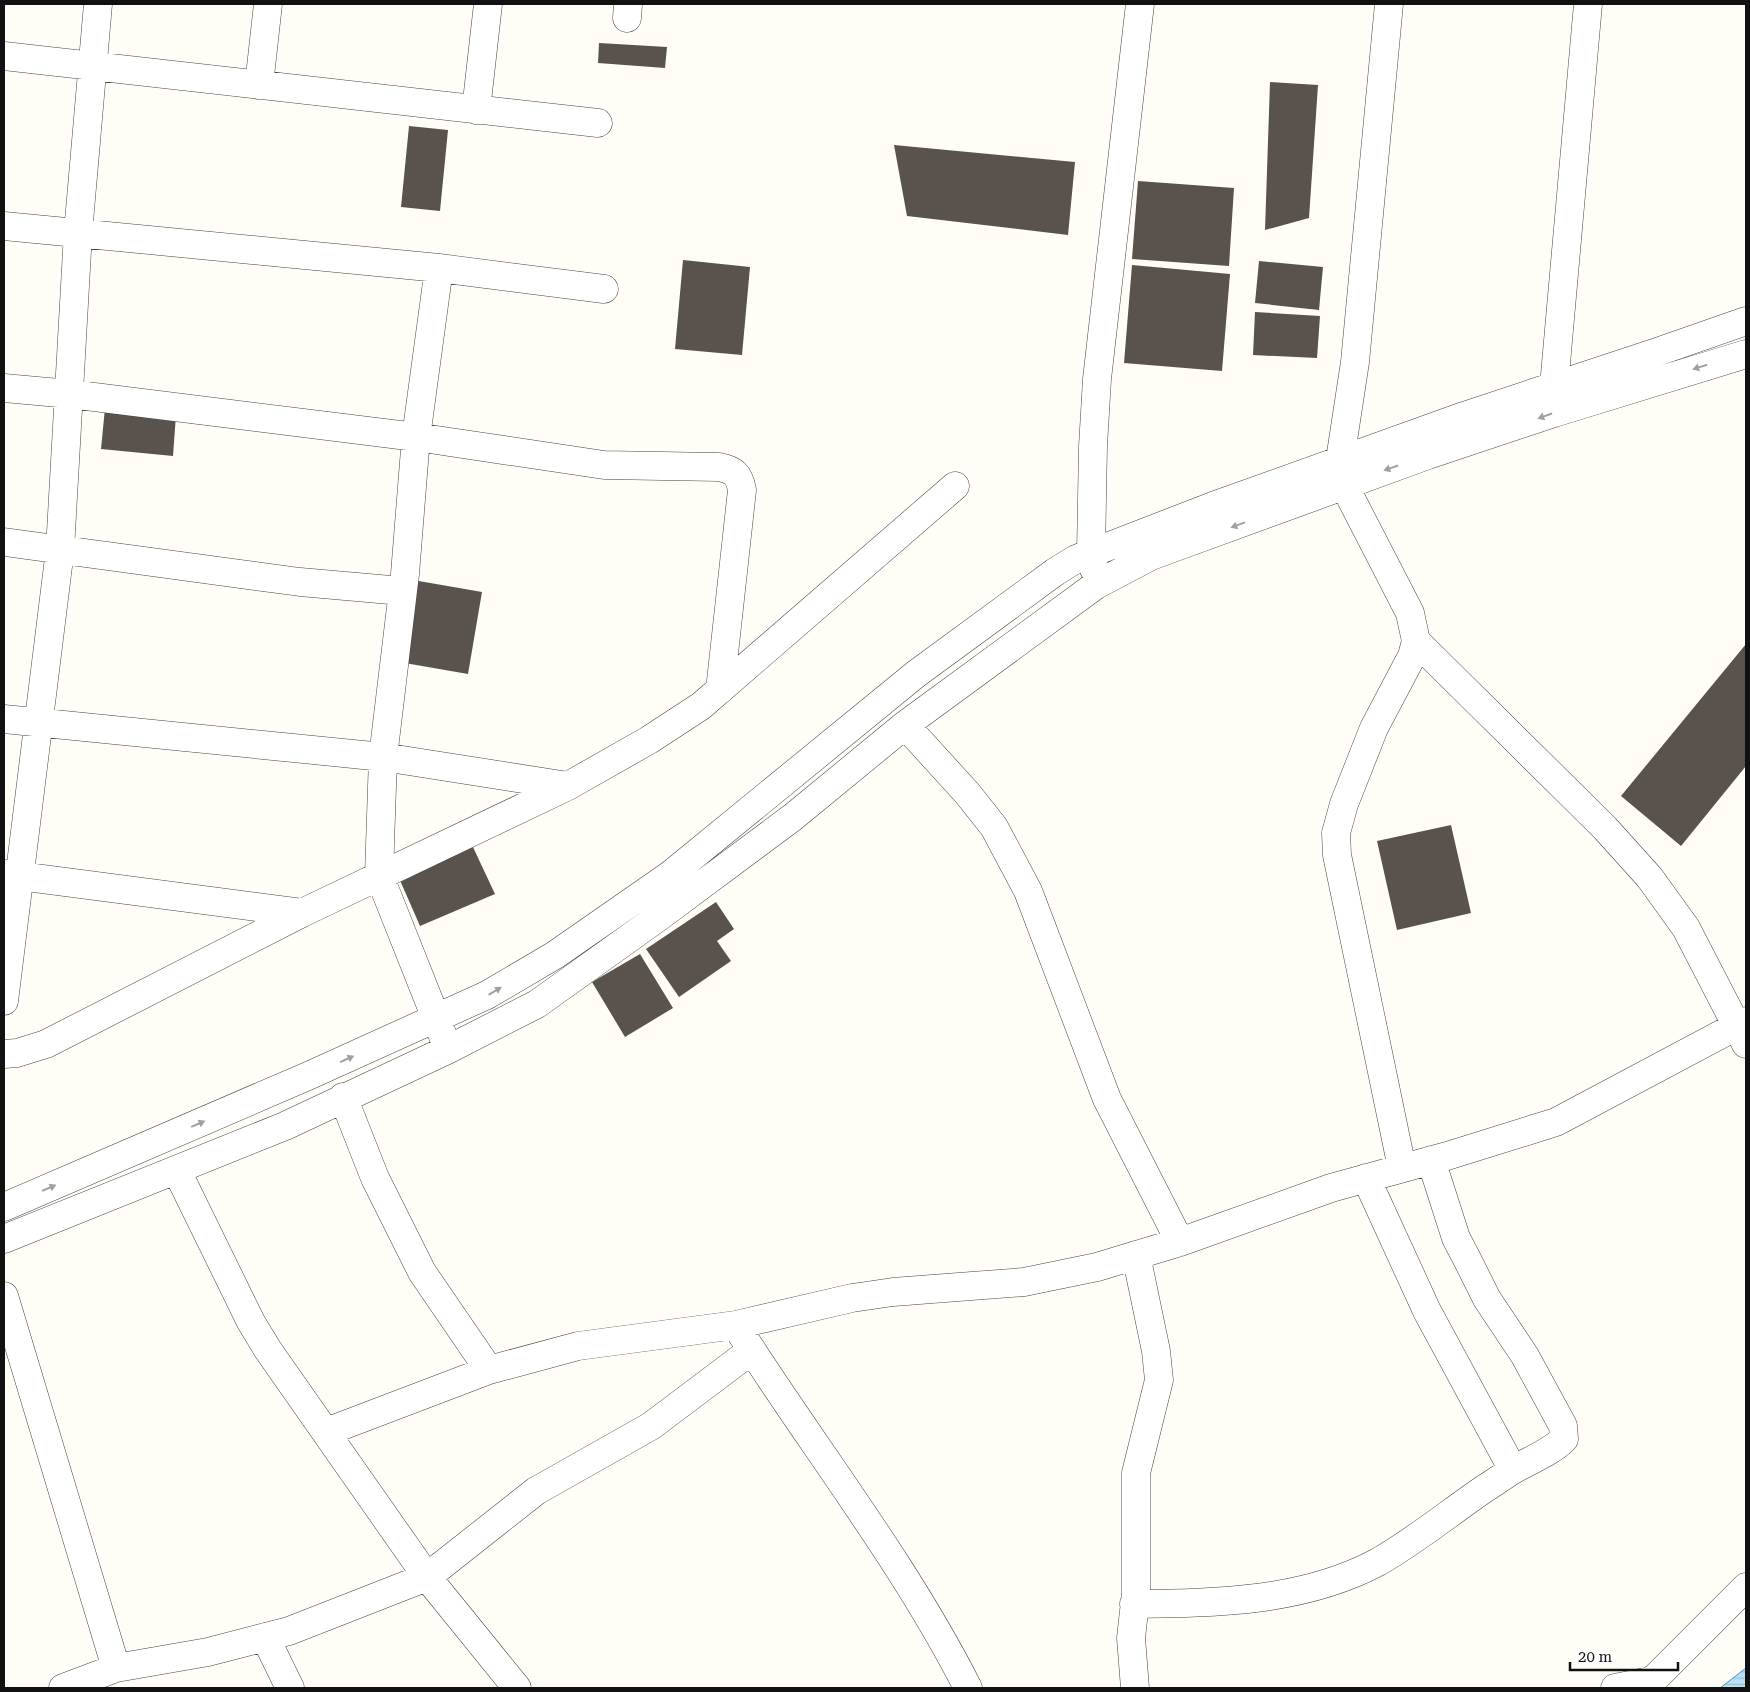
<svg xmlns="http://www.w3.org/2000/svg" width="1750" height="1692" font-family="'Roboto Serif',serif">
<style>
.water{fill:url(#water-rules);stroke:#3f96cf}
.building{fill:#5a524d}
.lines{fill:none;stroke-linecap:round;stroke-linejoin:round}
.minor-casing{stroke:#444;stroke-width:29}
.minor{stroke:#fff;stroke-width:28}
.oneway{fill:#a0a0a0}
</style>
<defs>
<pattern id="water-rules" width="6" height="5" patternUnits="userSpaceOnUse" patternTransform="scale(1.25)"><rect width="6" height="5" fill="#b9e0f7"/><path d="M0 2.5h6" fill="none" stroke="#9ebfd3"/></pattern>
</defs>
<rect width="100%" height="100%" fill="#fffdf5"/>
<path class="water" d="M1746 1668V1688H1720Z"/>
<path class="building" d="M599 43 667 47 665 68 598 63Z
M1270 82 1318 85 1309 218 1265 230Z
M409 126 448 130 440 211 401 207Z
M894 145 1075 162 1068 235 907 216Z
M1138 181 1234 188 1229 266 1132 259Z
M683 260 750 267 742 355 675 349Z
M1259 261 1323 267 1319 310 1255 303Z
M1132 265 1230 274 1222 371 1124 363Z
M1255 312 1320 316 1317 358 1253 355Z
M105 408 176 415 173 456 101 449Z
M413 580 482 592 468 674 399 662Z
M1746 644V766L1681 846 1621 796Z
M1451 825 1471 913 1397 930 1377 841Z
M472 845 495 894 420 926 399 878Z
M716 902 734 929 717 941 731 961 679 997 646 949Z
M640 954 673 1008 625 1037 592 982Z"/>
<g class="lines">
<defs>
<path id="minor" d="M627 18 628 4
M4 56 598 123
M259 85 268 4
M476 110 488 4
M4 226 439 268 604 289
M439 268 416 437 405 574 383 757 379 875 443 1036
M1554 386 1588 4
M4 388 70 394 416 437 604 465 719 467C734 470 739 474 742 490L720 690
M1340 460 1355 362 1389 4
M1345 487 1410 613 1416 641 1412 656 1374 728 1344 804 1336 833 1337 855 1402 1168
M4 542 300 582 402 591
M1094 569 1091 553 1093 446 1097 379 1140 4
M1416 641 1605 828 1650 878 1686 928 1746 1044
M4 719 383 757 568 786
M905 725 967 793 994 827 1028 891 1107 1099 1180 1242
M4 874 302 913
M4 1001 60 550 78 233 98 4
M4 1054 17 1053 46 1044 302 913 568 786 649 740 701 706 955 486
M343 1097 375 1178 422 1272 489 1370
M177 1171 251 1322 268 1350 427 1577 517 1688
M1366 1178 1427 1311 1513 1470
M4 1207 308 1076 487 995 555 955 670 875 916 674 1055 572 1076 559 1213 506 1464 416 1657 352 1746 321
M4 1239 285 1126 449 1049 537 1004 660 916 793 817 905 725 1096 585 1151 556 1428 455 1554 413 1746 354
M4 1296 116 1668
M742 1335C817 1452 905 1564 968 1688
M326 1432 489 1370 578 1346 736 1325 852 1298 893 1292 1024 1282 1097 1267 1180 1242 1331 1188 1447 1156 1556 1122 1746 1021
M1134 1604C1217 1603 1303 1602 1378 1562 1415 1541 1449 1513 1484 1489 1494 1483 1503 1476 1513 1470 1530 1460 1550 1453 1564 1439L1563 1426 1525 1356 1487 1299 1468 1261 1456 1238 1431 1160
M265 1637 290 1688
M63 1688 116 1668 208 1652 289 1631 427 1577 536 1491 651 1426 752 1350
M1135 1688 1131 1638 1136 1593V1473L1159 1380 1156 1351 1136 1255
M1615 1688 1650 1681 1656 1677 1746 1587"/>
</defs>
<use href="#minor" class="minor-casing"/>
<use href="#minor" class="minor"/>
</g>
<defs><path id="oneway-solid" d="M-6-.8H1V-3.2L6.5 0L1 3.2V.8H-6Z" transform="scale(1.25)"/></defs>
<g class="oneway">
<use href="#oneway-solid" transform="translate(1700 367) rotate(163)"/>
<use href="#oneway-solid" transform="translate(1545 416) rotate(161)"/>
<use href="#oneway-solid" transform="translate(1391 468) rotate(161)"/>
<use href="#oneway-solid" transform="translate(1238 525) rotate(160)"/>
<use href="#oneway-solid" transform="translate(495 991) rotate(-31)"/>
<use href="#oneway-solid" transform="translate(347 1059) rotate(-24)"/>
<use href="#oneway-solid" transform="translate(198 1124) rotate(-23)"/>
<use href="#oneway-solid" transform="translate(49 1188) rotate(-23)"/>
</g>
<rect width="1750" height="1692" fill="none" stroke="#111111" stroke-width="10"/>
<path d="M1570 1662v8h108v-8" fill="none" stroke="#111111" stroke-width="2.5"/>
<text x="1578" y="1662" font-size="15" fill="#111111" stroke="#ffffff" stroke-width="4" paint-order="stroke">20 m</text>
</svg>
